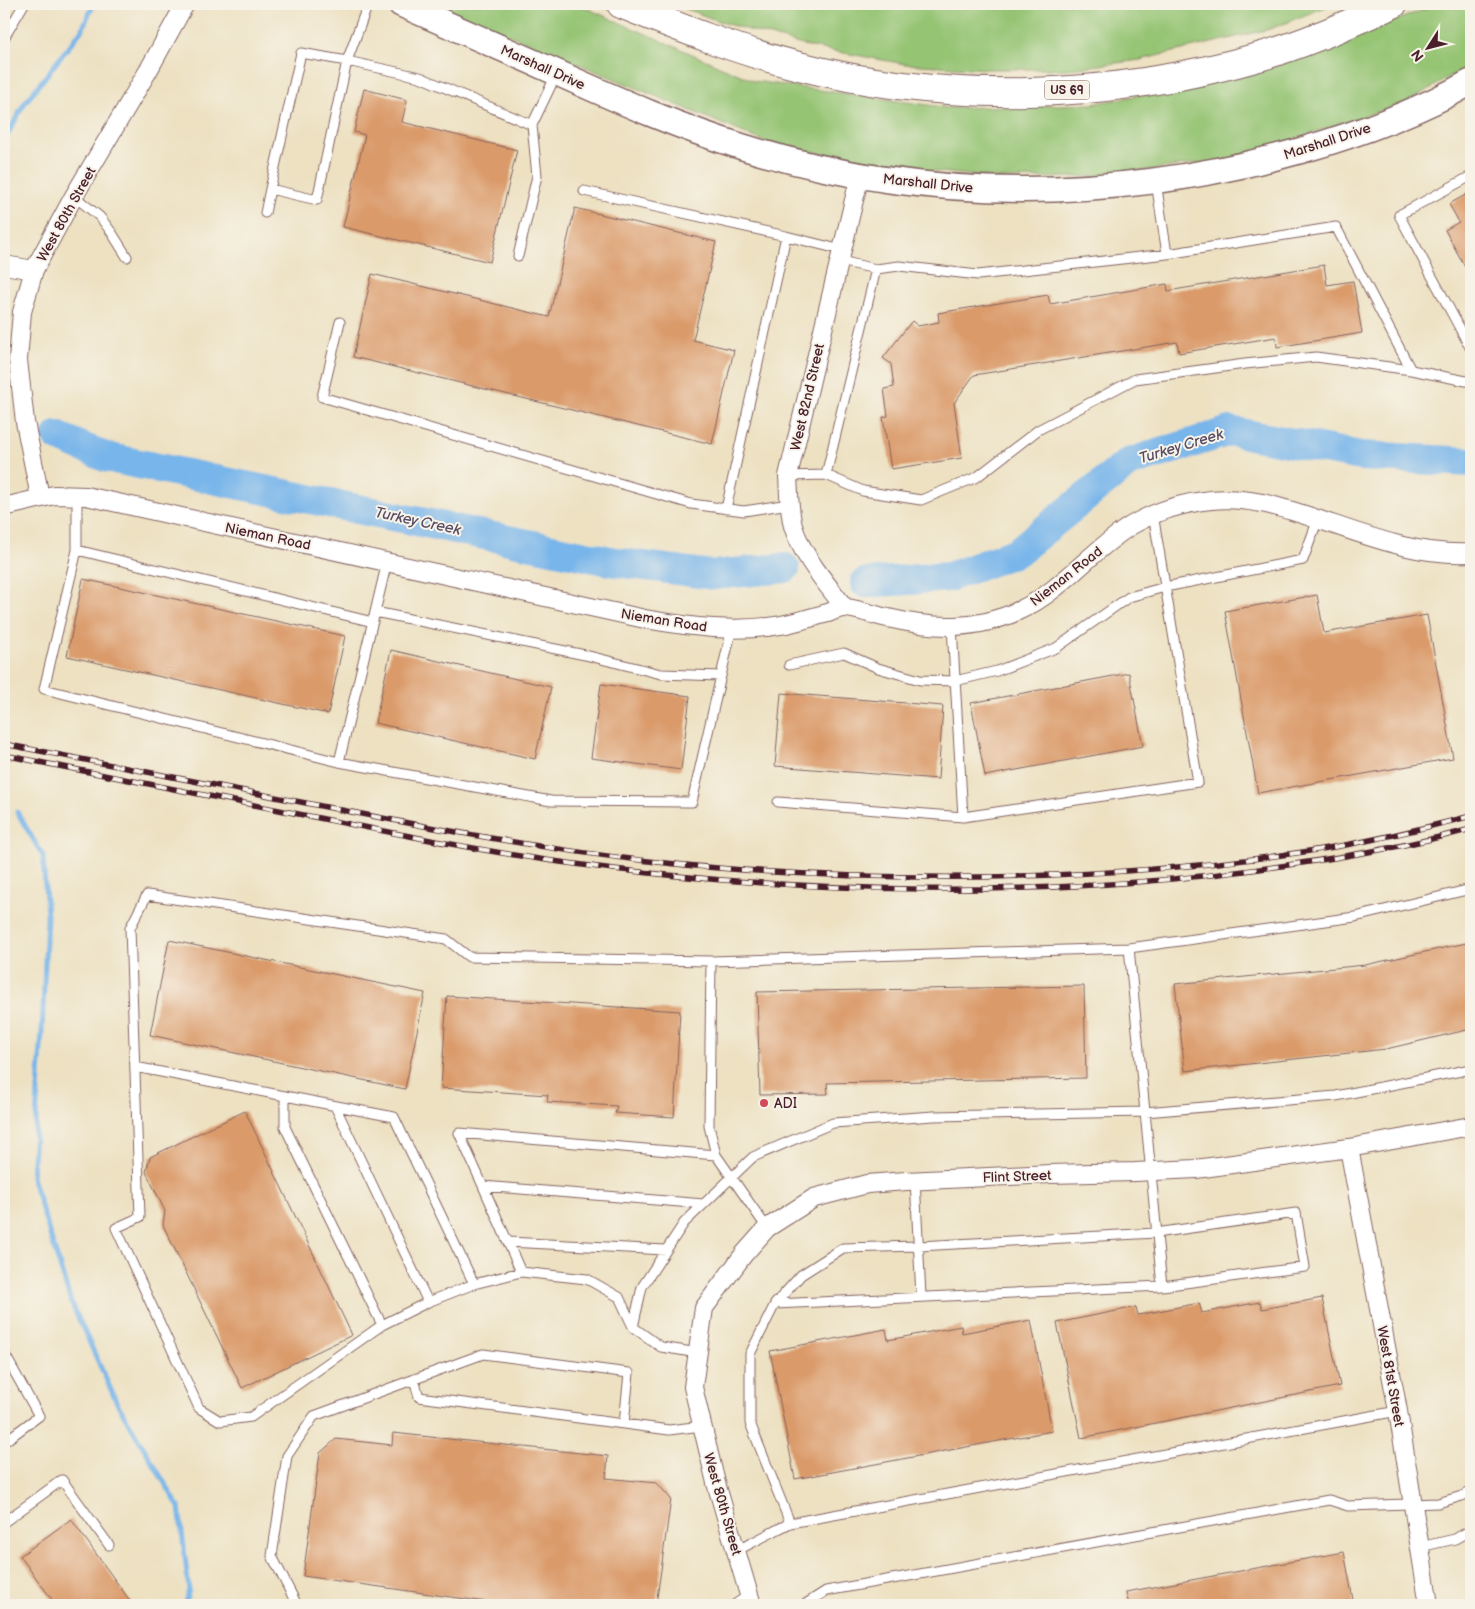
<svg xmlns="http://www.w3.org/2000/svg" width="1475" height="1609" font-family="'Balsamiq Sans',sans-serif">
<style>
.green{fill:#95c473;stroke:#70724f}
.lines{fill:none;stroke-linecap:round;stroke-linejoin:round}
.stream{stroke:#78b5ea;stroke-width:5}
.river{stroke:#78b5ea;stroke-width:30}
.building{fill:#da9a69}
.lane-casing{stroke:#836360;stroke-width:11}
.street-casing{stroke:#836360;stroke-width:20}
.secondary-casing{stroke:#836360;stroke-width:28}
.highway-casing{stroke:#836360;stroke-width:30}
.lane{stroke:#fff;stroke-width:9}
.street{stroke:#fff;stroke-width:18}
.secondary{stroke:#fff;stroke-width:25}
.highway{stroke:#fff;stroke-width:28}
.rail-casing{stroke:#4a1f2b;stroke-width:5.5}
.rail{stroke:#f7f3e8;stroke-width:4;stroke-dasharray:11;stroke-linecap:butt}
.poi-dot{fill:#d1495b;stroke:#f7f3e8;stroke-width:2}
.labels{text-anchor:middle;stroke-width:4;stroke-linejoin:round;paint-order:stroke}
.shield{fill:#f7f3e8;stroke:#7e5f64;stroke-width:1}
.shield-label{font-size:12px;font-weight:bold;fill:#4a1f2b}
.street-label{font-size:14px;fill:#4a1f2b;stroke:#f7f3e8}
.poi-label{font-size:14px;fill:#4a1f2b;stroke:#f7f3e8;text-anchor:start}
.water-label{font-size:15px;font-style:italic;fill:#584c64;stroke:#f7f3e8}
</style>
<rect width="100%" height="100%" fill="#f7f3e8"/>
<filter id="ink" filterUnits="userSpaceOnUse"><feTurbulence type="fractalNoise" baseFrequency=".02" numOctaves="2"/><feDisplacementMap in="SourceGraphic" scale="10" xChannelSelector="R" yChannelSelector="G"/><feConvolveMatrix kernelMatrix="1 2 1 2 8 2 1 2 1" color-interpolation-filters="sRGB"/></filter>
<filter id="wash" filterUnits="userSpaceOnUse"><feTurbulence type="fractalNoise" baseFrequency=".0096" numOctaves="4" result="noise"/><feDisplacementMap in="SourceGraphic" scale="20" xChannelSelector="R" yChannelSelector="G"/><feGaussianBlur stdDeviation="1.12" result="paint"/><feColorMatrix in="noise" values="0 0 0 0 0 0 0 0 0 0 0 0 0 0 0 0 0 1.4 0 .05"/><feComposite in="paint" operator="in"/></filter>
<g filter="url(#wash)">
<rect width="100%" height="100%" fill="#ede1c2"/>
<path class="green" d="M435 4H577L754 81 950 108 1092 104 1254 74 1439 4H1471V65L1407 102 1232 159 1102 176 1004 179 887 166 768 143Z
M673 4H1333L1270 29 1140 60 1068 69H987L905 64 806 46 724 23Z"/>
<g class="lines">
<path class="stream" d="M4 141 24 104 81 31 94 4
M17 812 43 856 47 916 42 1032 32 1177 71 1302 117 1403 179 1507 189 1590 184 1605"/>
<path class="river" d="M57 436 105 457 615 562 713 575 785 568
M865 583 949 577 1017 552 1128 463 1230 431 1361 456 1471 462"/>
</g>
<g id="blocks">
<path class="building" d="M364 89 407 100 402 122 517 150 490 262 343 227 365 135 354 132Z
M1471 192V278L1445 230 1459 222 1449 204Z
M575 208 716 242 693 340 734 350 712 444 353 357 372 274 549 317Z
M1324 265 1327 285 1353 281 1362 333 1277 347 1276 337 1179 353 1177 342 974 375 954 403 962 458 891 469 883 417 888 416 884 389 894 387 891 364 883 358 912 321 918 326 939 322 938 313 1048 295 1050 304 1167 284 1168 291Z
M83 579 345 636 328 714 67 656Z
M1317 595 1324 633 1427 615 1453 758 1258 793 1225 611Z
M391 650 551 687 535 759 375 723Z
M1129 673 1143 746 985 776 971 703Z
M601 684 690 696 681 770 591 758Z
M781 693 943 706 938 779 775 766Z
M169 940 425 993 405 1089 150 1035Z
M1471 942V1029L1386 1049 1185 1071 1175 984 1365 965Z
M1084 986 1086 1078 827 1083 828 1094 760 1095 757 992Z
M447 996 680 1011 674 1117 615 1113 617 1106 547 1102 548 1095 441 1088Z
M245 1111 352 1335 242 1388 163 1225 165 1211 146 1172 150 1157Z
M1322 1298 1340 1386 1081 1438 1057 1323 1136 1307 1138 1315 1199 1303 1202 1313 1260 1302 1262 1309Z
M1031 1320 1052 1431 795 1479 770 1351 886 1329 888 1340 961 1326 962 1333Z
M393 1433 608 1456 606 1478 657 1483 671 1499 656 1605H508L303 1576 320 1453 336 1439 392 1445Z
M71 1519 133 1605H56L20 1556Z
M1344 1552 1354 1605H1129L1126 1592Z"/>
</g>
</g>
<g filter="url(#ink)">
<use href="#blocks" fill-opacity="0" stroke="#836360" stroke-width="1"/>
<g class="lines">
<defs>
<path id="lane" d="M368 4 347 61 420 77 532 125
M4 38 24 4
M301 53 347 61 317 200 270 189Z
M1471 176 1399 215 1471 349
M1156 182 1167 254
M584 191 786 236 726 509
M74 196 100 217 112 233 127 257
M265 213 270 189
M786 236 842 250
M518 256 537 176 532 125 557 73
M876 269 899 266 978 275 1167 254 1336 227 1411 370
M340 322 322 397 691 504 744 511 789 504
M826 475 876 269 840 261
M788 476 826 475 863 491 921 500 977 477 1038 430 1135 379 1245 364 1316 357 1411 370 1471 382
M77 496V550L44 689 339 762 551 801 692 802 732 628
M77 550 373 622
M375 612 585 655 661 674 721 676
M952 626 963 817
M789 665 844 653 878 668 920 680 955 681 997 671 1056 648 1129 597 1165 587 1303 560 1318 519
M339 762 387 562
M778 802 963 817 1198 782 1153 514
M1129 948 1162 1286
M711 961 1129 948 1355 917 1471 889
M135 1067 394 1117 474 1284
M285 1096V1127L382 1325
M335 1106 428 1302
M915 1180 921 1296
M483 1186 459 1133 716 1155
M508 1242 666 1250
M521 1272 483 1186 704 1204
M775 1304 1162 1286 1305 1267 1296 1213 1156 1233 919 1246 843 1248 801 1275 775 1304 750 1354V1423L790 1523
M633 1327 642 1287 684 1223 753 1157 833 1123 934 1116 1145 1112 1336 1096 1471 1069
M4 1353 39 1416 4 1442
M698 1353 661 1347 633 1327 619 1297 587 1279 521 1272 474 1284 428 1302 382 1325 251 1417 220 1421 199 1408 116 1228 140 1217 130 928 147 895 446 939 469 957 711 961 709 1126 716 1155 767 1228
M414 1379 419 1397 624 1424
M4 1522 62 1480 109 1545
M1420 1547 1455 1539 1471 1530
M736 1551 790 1523 1398 1411
M297 1605 272 1556 287 1456 314 1416 483 1354 629 1373 624 1424 669 1430 702 1426
M734 1605 749 1595
M804 1605 826 1591 1329 1500 1348 1506 1438 1503 1462 1496 1471 1491"/>
<path id="street" d="M4 265 34 270
M40 497 25 422 18 360 22 312 34 270 74 196 148 71 185 4
M4 507 54 495 86 496 645 619C690 627 736 633 781 625 797 622 812 617 828 613 833 611 839 608 845 608 855 608 876 616 888 618 934 629 976 631 1020 610 1063 590 1092 549 1132 525 1156 511 1183 503 1211 500 1247 496 1280 507 1314 518 1365 535 1416 556 1471 553
M845 608C826 583 802 556 793 526 789 509 789 493 788 476L860 175
M1349 1148 1398 1411 1429 1605
M752 1605 716 1483 693 1387 704 1308 744 1254 767 1228 814 1198 867 1184 906 1181 1050 1174 1135 1172 1196 1169 1349 1148 1471 1126"/>
<path id="secondary" d="M401 4C454 27 507 51 560 74 620 101 681 128 743 147 925 204 1117 202 1299 151 1358 134 1418 112 1471 82"/>
<path id="highway" d="M621 4C678 27 735 50 795 65 947 105 1111 100 1262 56 1307 43 1350 23 1393 4"/>
</defs>
<use href="#lane" class="lane-casing"/>
<use href="#street" class="street-casing"/>
<use href="#secondary" class="secondary-casing"/>
<use href="#highway" class="highway-casing"/>
<use href="#lane" class="lane"/>
<use href="#street" class="street"/>
<use href="#secondary" class="secondary"/>
<use href="#highway" class="highway"/>
<defs>
<path id="rail" d="M4 744C106 764 209 784 311 804 426 827 540 849 657 862 763 874 870 878 977 877 1099 875 1220 867 1340 846 1385 838 1428 827 1471 816
M4 755C99 774 194 793 289 812 379 830 469 849 560 862 795 895 1047 900 1281 866 1345 857 1409 846 1471 829"/>
</defs>
<use href="#rail" class="rail-casing"/>
<use href="#rail" class="rail"/>
</g>
</g>
<circle class="poi-dot" cx="764" cy="1103" r="5"/>
<g class="labels">
<rect class="shield" x="1044.5" y="80.5" width="45" height="19" rx="4"/>
<g class="shield-label">
<text x="1067" y="94">US 69</text>
</g>
<g class="street-label">
<text transform="translate(543 67) rotate(24)" y="5">Marshall Drive</text>
<text transform="translate(1327 141) rotate(-18)" y="5">Marshall Drive</text>
<text transform="translate(928 183) rotate(6)" y="5">Marshall Drive</text>
<text transform="translate(66 214) rotate(-61)" y="5">West 80th Street</text>
<text transform="translate(807 397) rotate(-77)" y="5">West 82nd Street</text>
<text transform="translate(268 536) rotate(12)" y="5">Nieman Road</text>
<text transform="translate(1066 576) rotate(-38)" y="5">Nieman Road</text>
<text transform="translate(664 620) rotate(9)" y="5">Nieman Road</text>
<text transform="translate(1017 1176) rotate(-2)" y="5">Flint Street</text>
<text transform="translate(1391 1376) rotate(80)" y="5">West 81st Street</text>
<text transform="translate(723 1504) rotate(74)" y="5">West 80th Street</text>
</g>
<g class="poi-label">
<text x="774" y="1108">ADI</text>
</g>
<g class="water-label">
<text transform="translate(1181 446) rotate(-17)" y="5">Turkey Creek</text>
<text transform="translate(418 521) rotate(12)" y="5">Turkey Creek</text>
</g>
</g>
<rect width="1475" height="1609" fill="none" stroke="#f7f3e8" stroke-width="20"/>
<g transform="translate(1428 48) rotate(234)" stroke="#f7f3e8" stroke-width="4" paint-order="stroke">
<path d="M0-4L9 19L0 12L-9 19Z" fill="#4a1f2b"/>
<text y="-8" font-size="14" font-weight="bold" text-anchor="middle" fill="#4a1f2b">N</text>
</g>
</svg>
